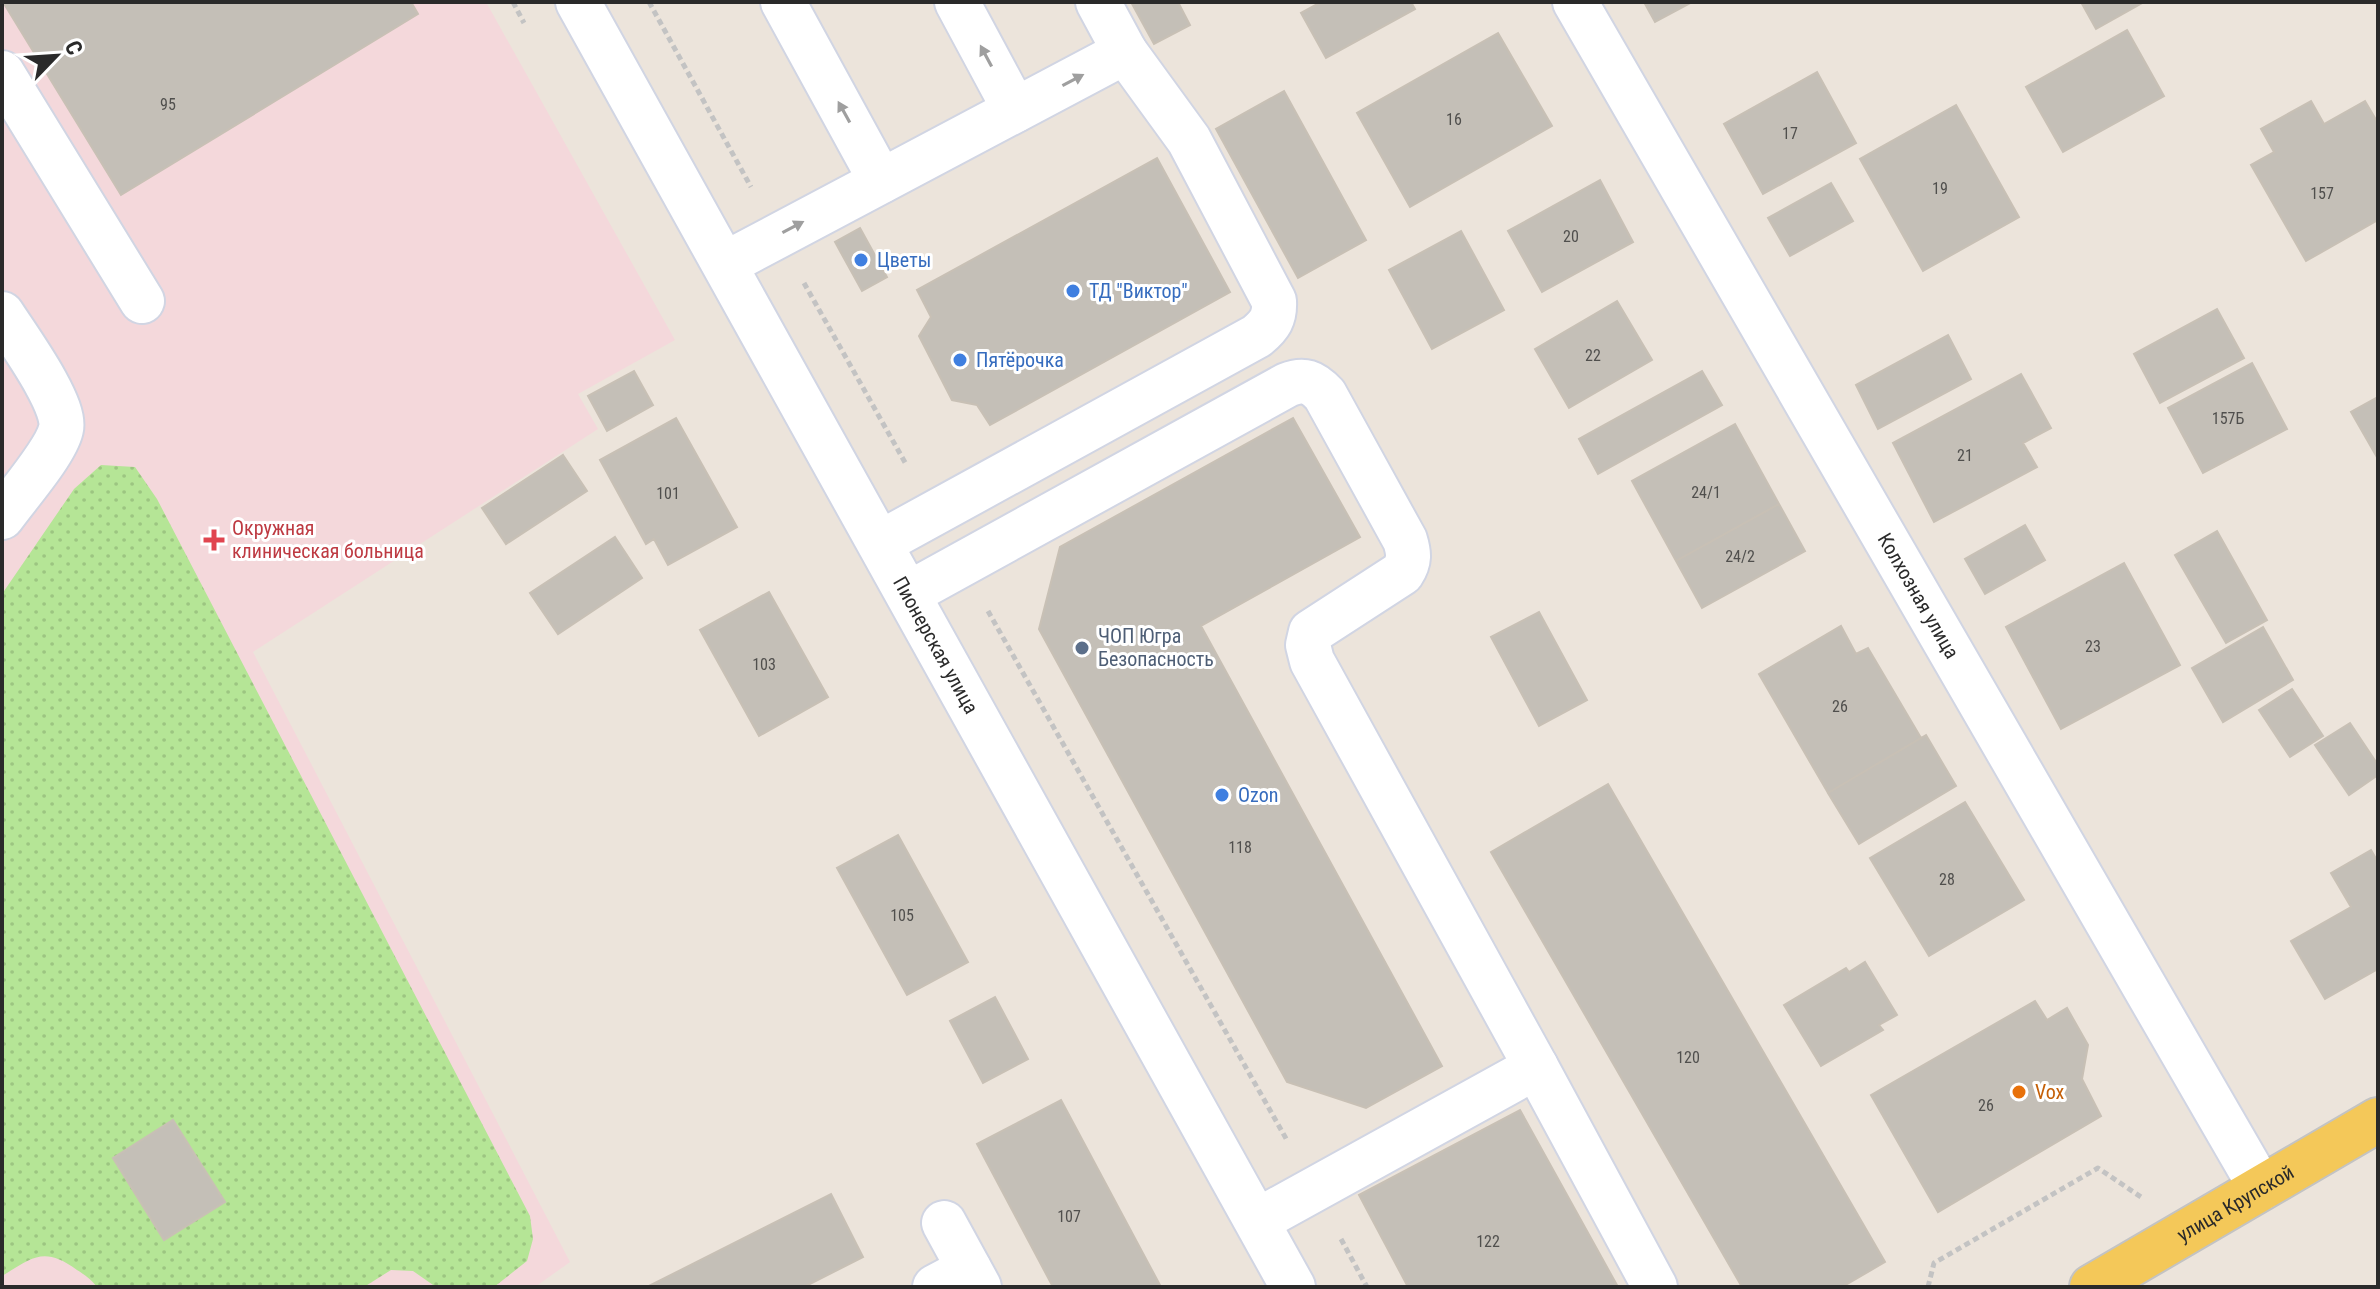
<svg xmlns="http://www.w3.org/2000/svg" width="2380" height="1289" font-family="'Roboto Condensed',sans-serif">
<style>
.medical{fill:#f4d8db}
.green{fill:url(#green-dots)}
.building{fill:#c4bfb7;stroke:#c8c0b5;stroke-width:2}
.lines{fill:none;stroke-linecap:round;stroke-linejoin:round}
.minor-casing{stroke:#d1d5e3;stroke-width:48}
.major-casing{stroke:#c3c3c3;stroke-width:48}
.path{stroke:#c3c3c3;stroke-width:5;stroke-dasharray:6 4;stroke-linecap:butt}
.minor{stroke:#fff;stroke-width:44}
.major{stroke:#f4c859;stroke-width:44}
.oneway{fill:#9f9f9f}
.shop-dot{fill:#3f7fe0;stroke:#fff;stroke-width:3}
.health-dot{fill:#e0444e;stroke:#fff;stroke-width:3}
.service-dot{fill:#5c6f8a;stroke:#fff;stroke-width:3}
.food-dot{fill:#e8710a;stroke:#fff;stroke-width:3}
.labels{text-anchor:middle;stroke-width:6;stroke-linejoin:round;paint-order:stroke}
.number-label{font-size:16px;fill:#504f4d}
.shop-label{font-size:20px;fill:#366cbe;stroke:#fff;text-anchor:start}
.health-label{font-size:20px;fill:#be3a42;stroke:#fff;text-anchor:start}
.street-label{font-size:20px;fill:#2a2a2a;stroke:#fff}
.service-label{font-size:20px;fill:#4e5e75;stroke:#fff;text-anchor:start}
.food-label{font-size:20px;fill:#c56008;stroke:#fff;text-anchor:start}
</style>
<defs>
<pattern id="green-dots" width="8" height="8" patternUnits="userSpaceOnUse" patternTransform="scale(2)"><rect width="8" height="8" fill="#b5e596"/><path d="M2 2h.1M6 6h.1" fill="none" stroke="#9cc581" stroke-width="1.8" stroke-linecap="round"/></pattern>
</defs>
<rect width="100%" height="100%" fill="#ece4db"/>
<path class="medical" d="M2 2H486L675 340 578 394 598 429 253 652 570 1262 535 1287H2Z"/>
<path class="green" d="M101 465 135 467 157 499 530 1216 533 1239 527 1261 494 1287H436L413 1271 391 1270 364 1287H97C91 1279 85 1275 77 1270 44 1246 33 1257 2 1276V594L74 489Z"/>
<path class="building" d="M3 2H411L418 14 121 195Z
M1131 2H1178L1190 25 1154 44Z
M1321 2H1411L1415 9 1326 58 1301 13Z
M1644 2H1692L1655 22Z
M2081 2H2144L2096 29Z
M2127 30 2164 96 2063 152 2026 87Z
M1498 33 1552 126 1410 207 1357 113Z
M1817 72 1856 143 1763 194 1724 124Z
M1284 91 1366 240 1298 278 1216 129Z
M2311 101 2324 124 2365 101 2378 123V220L2306 261 2251 165 2274 152 2261 129Z
M1956 105 2019 217 1923 271 1860 159Z
M1157 158 1230 292 990 425 977 405 952 400 919 336 931 317 917 290Z
M1600 180 1633 242 1542 292 1508 231Z
M1831 183 1853 221 1790 256 1768 218Z
M860 228 887 277 862 291 835 242Z
M1461 231 1504 310 1432 349 1389 270Z
M1617 301 1652 360 1569 408 1535 349Z
M2217 309 2244 358 2160 403 2134 354Z
M1948 335 1971 379 1878 429 1856 385Z
M2252 363 2287 429 2203 473 2168 408Z
M634 371 653 405 607 431 588 396Z
M1702 371 1722 405 1598 474 1579 439Z
M2021 374 2051 428 2023 443 2037 467 1934 522 1893 443Z
M2378 397V459L2351 412Z
M676 418 737 527 668 565 654 539 646 544 600 460Z
M1293 418 1360 537 1201 626 1442 1066 1366 1108 1287 1082 1039 629 1060 547Z
M1735 424 1779 504 1676 561 1632 481Z
M563 455 587 491 506 544 482 508Z
M1779 504 1805 551 1702 608 1676 561Z
M2025 525 2045 560 1985 594 1965 559Z
M2217 531 2267 620 2226 643 2175 555Z
M615 537 642 578 558 634 530 593Z
M2124 563 2180 665 2061 729 2006 627Z
M769 592 828 697 759 736 700 630Z
M1539 612 1587 700 1539 726 1491 637Z
M1841 626 1856 654 1868 648 1921 738 1828 793 1759 674Z
M2263 627 2293 680 2223 722 2192 668Z
M2292 689 2323 736 2290 757 2259 710Z
M2350 723 2378 765V775L2349 795 2315 745Z
M1926 735 1956 786 1859 844 1828 793Z
M1608 784 1885 1262 1842 1287H1742L1491 852Z
M1965 802 2024 900 1929 956 1870 858Z
M898 835 968 962 907 995 837 868Z
M2371 850 2378 862V969L2325 999 2291 941 2351 907 2331 873Z
M1865 962 1897 1015 1879 1025 1883 1030 1821 1066 1784 1005 1846 968 1849 972Z
M995 997 1028 1059 983 1083 950 1021Z
M2035 1001 2047 1020 2067 1008 2088 1045 2082 1079 2101 1116 1938 1212 1871 1095Z
M1061 1100 1161 1287H1053L977 1144Z
M1520 1110 1618 1287H1408L1359 1195Z
M173 1120 225 1202 164 1240 113 1158Z
M831 1194 863 1257 804 1287H647Z"/>
<g class="lines">
<defs>
<g id="minor">
<path id="s1" d="M578 2 1293 1287"/>
<path d="M783 2 881 181"/>
<path d="M957 2 1015 110"/>
<path id="s2" d="M1575 2 2261 1188"/>
<path d="M2 73 142 301"/>
<path d="M725 264 1125 52 1098 2"/>
<path d="M2 314C16 336 67 405 61 429 56 452 17 496 2 517"/>
<path d="M880 543 1257 336C1270 325 1275 318 1274 301L1189 140 1125 52"/>
<path d="M908 594 1287 385C1304 378 1313 382 1325 395L1405 540C1409 553 1410 561 1402 573L1311 632 1308 645 1312 661 1536 1067"/>
<path d="M1257 1221 1536 1067 1655 1287"/>
<path d="M944 1223 979 1287"/>
<path d="M935 1287 969 1269"/>
</g>
<g id="major">
<path id="s3" d="M2092 1287 2378 1120"/>
</g>
</defs>
<use href="#minor" class="minor-casing"/>
<use href="#major" class="major-casing"/>
<path class="path" d="M513 2 524 23
M649 2 751 187
M804 283 907 466
M988 611 1288 1142
M1341 1239 1367 1287
M1928 1287 1934 1263 2098 1168 2141 1197"/>
<use href="#minor" class="minor"/>
<use href="#major" class="major"/>
</g>
<defs><path id="oneway-solid" d="M-6-.8H1V-3.2L6.5 0L1 3.2V.8H-6Z" transform="scale(2)"/></defs>
<g class="oneway">
<use href="#oneway-solid" transform="translate(986 56) rotate(-118)"/>
<use href="#oneway-solid" transform="translate(1073 80) rotate(-28)"/>
<use href="#oneway-solid" transform="translate(844 112) rotate(-119)"/>
<use href="#oneway-solid" transform="translate(793 227) rotate(-28)"/>
</g>
<g class="shop-dot">
<circle cx="861" cy="260" r="8"/>
<circle cx="1073" cy="291" r="8"/>
<circle cx="960" cy="360" r="8"/>
<circle cx="1222" cy="795" r="8"/>
</g>
<path class="health-dot" d="M210 528h8v8h8v8h-8v8h-8v-8h-8v-8h8z"/>
<circle class="service-dot" cx="1082" cy="648" r="8"/>
<circle class="food-dot" cx="2019" cy="1092" r="8"/>
<g class="labels">
<g class="number-label">
<text x="168" y="110">95</text>
<text x="1454" y="125">16</text>
<text x="1790" y="139">17</text>
<text x="1940" y="194">19</text>
<text x="2322" y="199">157</text>
<text x="1571" y="242">20</text>
<text x="1593" y="361">22</text>
<text x="2228" y="424">157Б</text>
<text x="1965" y="461">21</text>
<text x="1706" y="498">24/1</text>
<text x="668" y="499">101</text>
<text x="1740" y="562">24/2</text>
<text x="2093" y="652">23</text>
<text x="764" y="670">103</text>
<text x="1840" y="712">26</text>
<text x="1240" y="853">118</text>
<text x="1947" y="885">28</text>
<text x="902" y="921">105</text>
<text x="1688" y="1063">120</text>
<text x="1986" y="1111">26</text>
<text x="1069" y="1222">107</text>
<text x="1488" y="1247">122</text>
</g>
<g class="shop-label">
<text x="877" y="267">Цветы</text>
<text x="1089" y="298">ТД "Виктор"</text>
<text x="976" y="367">Пятёрочка</text>
<text x="1238" y="802">Ozon</text>
</g>
<g class="health-label">
<text x="232" y="535">Окружная<tspan x="232" dy="23">клиническая больница</tspan></text>
</g>
<g class="street-label">
<text dy="7" stroke="none"><textPath href="#s2" startOffset="686">Колхозная улица</textPath></text>
<text dy="7" stroke="none"><textPath href="#s1" startOffset="736">Пионерская улица</textPath></text>
<text dy="7" stroke="none"><textPath href="#s3" startOffset="166">улица Крупской</textPath></text>
</g>
<g class="service-label">
<text x="1098" y="643">ЧОП Югра<tspan x="1098" dy="23">Безопасность</tspan></text>
</g>
<g class="food-label">
<text x="2035" y="1099">Vox</text>
</g>
</g>
<rect width="2380" height="1289" fill="none" stroke="#2a2a2a" stroke-width="8"/>
<g transform="translate(56 56) rotate(65)" stroke="#ffffff" stroke-width="6" paint-order="stroke">
<path d="M0-6L14 30L0 20L-14 30Z" fill="#2a2a2a"/>
<text y="-12" font-size="22" font-weight="bold" text-anchor="middle" fill="#2a2a2a">С</text>
</g>
</svg>
